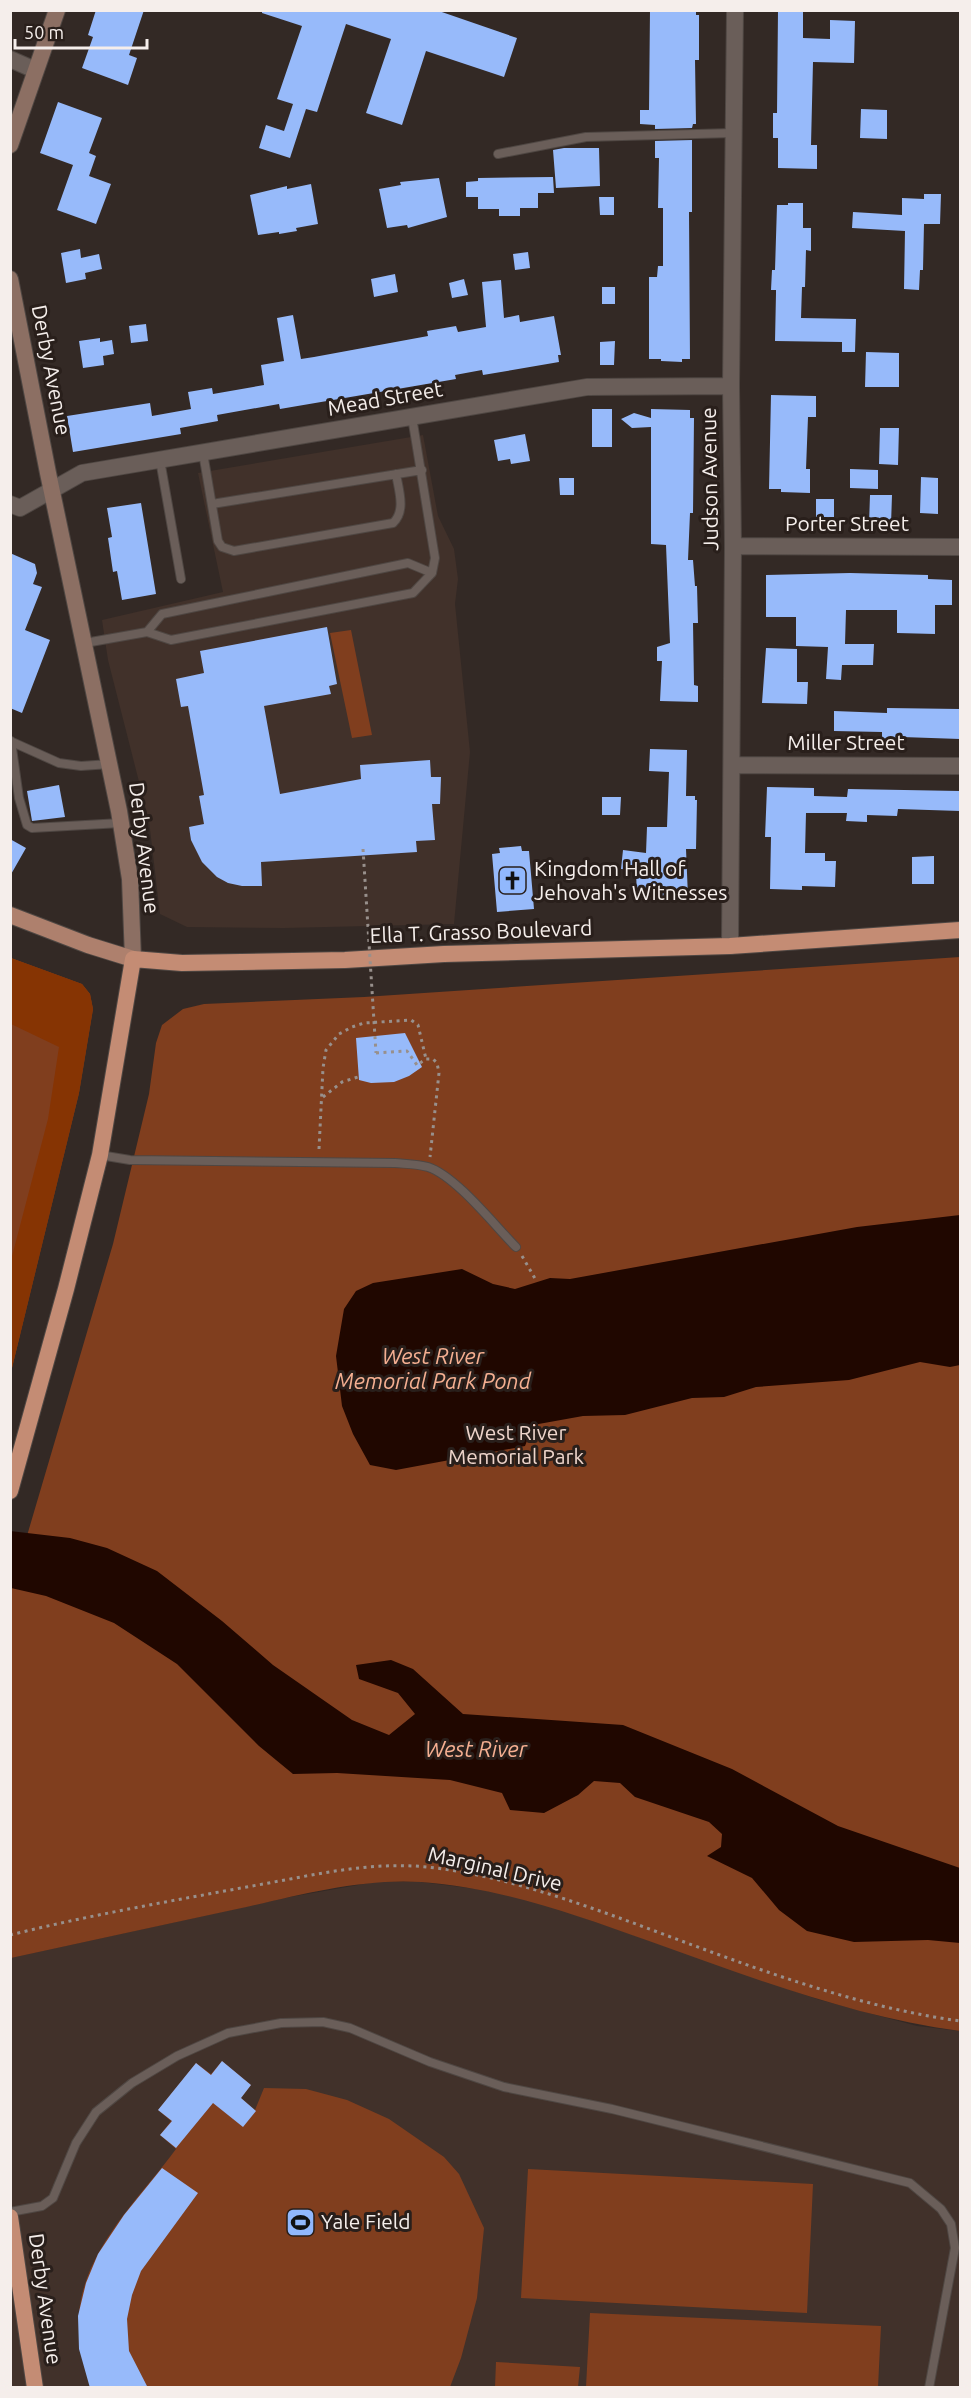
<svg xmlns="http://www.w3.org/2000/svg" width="971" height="2398" font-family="Ubuntu,sans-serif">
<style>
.built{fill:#41312a}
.green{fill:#803e1e}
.forest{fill:#863403}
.water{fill:#200700}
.building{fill:#97bafa}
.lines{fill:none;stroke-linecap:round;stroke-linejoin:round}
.service-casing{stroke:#4f4743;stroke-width:10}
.minor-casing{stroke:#4f4743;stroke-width:18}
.secondary-casing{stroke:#4f4743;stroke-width:18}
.primary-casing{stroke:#4f4743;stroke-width:18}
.trunk-casing{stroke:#4f4743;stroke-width:18}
.path{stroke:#98908c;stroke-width:3;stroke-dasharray:3 4.5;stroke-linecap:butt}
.service{stroke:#6a5e59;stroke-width:8}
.minor{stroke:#6a5e59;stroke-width:16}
.secondary{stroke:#8c6f63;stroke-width:16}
.primary{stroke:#ae806d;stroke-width:16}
.trunk{stroke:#c48c74;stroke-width:16}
.path-bridge{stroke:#98908c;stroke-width:3;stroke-dasharray:3 4.5;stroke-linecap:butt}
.labels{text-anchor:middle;stroke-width:6;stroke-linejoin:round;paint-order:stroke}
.street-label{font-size:21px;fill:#f5eeeb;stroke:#291f1b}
.poi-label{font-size:21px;fill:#f5eeeb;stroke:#291f1b;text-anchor:start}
.park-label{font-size:21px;fill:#eed5cb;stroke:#291f1b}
.water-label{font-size:22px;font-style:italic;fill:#f5af91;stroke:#291f1b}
</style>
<rect width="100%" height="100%" fill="#332925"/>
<path class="built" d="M423 435 438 516 454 549 458 579 455 604 470 752 454 924 284 928 187 927 160 914 149 821 108 660 102 620 223 592 198 473Z
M375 1882H421L492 1891 544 1904 817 1999 917 2026 960 2031V2387H11L10 1958 290 1897Z"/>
<path class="green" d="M351 630 372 735 352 738 330 633Z
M960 957V2031C853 2017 750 1977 649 1941 573 1914 502 1888 421 1882 360 1878 296 1896 237 1909 161 1925 86 1942 11 1958V1590L113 1244 149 1094 156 1043 162 1025 183 1009 204 1004 364 997Z
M11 958 82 984 90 994 93 1009 79 1093 11 1372Z
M222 2061 251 2085 241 2098 255 2110 264 2088 306 2089 347 2100 389 2119 444 2157 459 2174 484 2228 477 2298 461 2358 450 2387 91 2388C88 2370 77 2330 79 2314 84 2249 140 2198 176 2149L160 2135 171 2121 158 2110 196 2063 211 2074Z
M528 2169 813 2184 807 2313 521 2298Z
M590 2313 881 2326 878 2387H586Z
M496 2362 580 2367 578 2387H495Z"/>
<path class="forest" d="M11 958 82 984 90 994 93 1009 79 1093 11 1372V1260L48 1119 59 1047 11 1024Z"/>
<path class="water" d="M960 1215V1365L950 1367 920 1362 849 1380 756 1387 724 1397 692 1398 625 1415 583 1416 533 1425 525 1446 396 1470 370 1465 353 1434 342 1406 336 1356 344 1309 356 1291 373 1283 462 1269 493 1284 515 1289 550 1278 570 1279 857 1227Z
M10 1531 70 1538 107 1548 157 1571 222 1621 273 1665 352 1720 389 1735 415 1714 398 1693 359 1679 356 1665 391 1660 413 1669 463 1714 623 1725 732 1769 838 1826 960 1868V1943L928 1940 854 1942 807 1931 779 1910 752 1878 707 1856 721 1847 722 1834 709 1822 635 1797 620 1783 594 1781 578 1795 544 1813 510 1810 502 1793 450 1780 337 1773 293 1774 259 1746 177 1664 114 1623 46 1596 11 1588Z"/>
<path class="building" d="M96 10H144L129 55 137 58 128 85 82 68 93 37 88 35Z
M262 10H436L517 38 504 77 426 51 402 125 366 113 391 39 346 24 317 112 306 109 290 158 259 148 266 125 284 131 293 104 277 99 302 26 262 13Z
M650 10H696V15H699V60H695L696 124H693L692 128 655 129V125L640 124V110H649Z
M778 10H803V38L830 39V20L855 21 854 63 813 62 811 145H817V169L778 168V138H773V113H777Z
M58 102 102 118 89 153 96 156 89 176 111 184 96 224 57 210 73 165 40 153Z
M861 109 887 110V139L860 138Z
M692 140V212H689L690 359H682V362L661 361V359H649V277H657L658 266H663V208H658L659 158H655V141Z
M564 148H599L600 186 556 188 553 150Z
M553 177 554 193H538V208H520V216H499V209H478V197H466V182L478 181V178Z
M439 178 447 217 408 228 407 225 387 228 379 189 401 185 400 182Z
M311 184 318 224 296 228 297 231 279 234V232L258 235 250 195 287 186V189Z
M924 194H941L940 224H924L923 270H920L919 290 904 289 905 231 852 228 853 212 902 215V198L924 199Z
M599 197H614V215H600Z
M788 203H803V228H811V251L806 250 805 287H802L801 318 856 319 855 352H842V342L775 341 776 293V290H771L772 270H775L777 205H788Z
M80 249 81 258 99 254 102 269 85 273 86 279 66 283 61 253Z
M528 252 530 268 515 270 513 254Z
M395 274 398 292 374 297 371 279Z
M464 279 468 295 452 298 449 283Z
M501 280 504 318 519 315 520 322 554 316 561 355H558L559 362 483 375 482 370 455 375 456 379 280 409 279 404 217 415 218 421 180 428 181 434 73 452 67 416 150 403 152 416 191 409 188 392 212 388 213 394 264 385 261 365 284 361 277 318 293 315 301 359 314 357 428 336 427 331 456 326 458 332 486 327 482 282Z
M602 287H615V304H602Z
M146 324 148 341 131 343 129 326Z
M100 338V342L112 340 114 354 103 356 104 365 83 368 79 341Z
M615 341 614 365H600V342Z
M866 352 899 353V387H865Z
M771 395 816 396V417H808L806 469H810V493L781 492V489H769Z
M592 409H612V447H592Z
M651 409 690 410V418H694L693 513H690L688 560H693L695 586H697L698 623H693L694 685 698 686V702L660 701 662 661H657V647L670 643 666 545 651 544V427L632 428 621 419 634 413 651 418Z
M880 428H899L898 465 879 464Z
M525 434 530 461 511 464 510 459 498 461 494 440Z
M850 469 878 470V489L850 488Z
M921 477 938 478V514L920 513Z
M559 478H574V495H560Z
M870 495H892L891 525H869Z
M816 499H834V517H816Z
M141 503 156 594 122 600 117 571 113 572 108 538 112 537 107 508Z
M10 553 35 564 37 573 33 584 42 587 25 630 50 640 22 713 10 708Z
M850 573 928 575V579L952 580V605H935V634L897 633V610H846L845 644H874L873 665H842L841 680 826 679 828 647 796 646V617H766V575Z
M327 627 337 684 329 686 331 694 264 706 280 794 361 779 360 765 430 760 431 777H441L440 804H432L435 840 416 841 417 852 261 862 262 886H242L228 883 217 877 202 862 191 840 189 827 204 824 199 796 204 795 188 706 181 707 176 679 204 673 200 651Z
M766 648 797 649V682H808L807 704 762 703Z
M887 708 960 709V739L902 737V741H882V732L834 731V711L887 713Z
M650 749 687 750 686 796H695V800H697L696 849H686L688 897 637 899 636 870 621 869 623 850 646 853 647 827H667L669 772 649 771Z
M59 785 65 817 32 821 27 791Z
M767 787 814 788V796L847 797 848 789 960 791V811L898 809 897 816 867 815V822L846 821 847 813H806L805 853H825V861H836L835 887 802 886V890L770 889 771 837H765Z
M602 797H621L620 815H602Z
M10 839 26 848 10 876Z
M521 846 522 851H529L534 909 497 912 492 854 500 853 499 848Z
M934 856V884H912V857Z
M405 1033 422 1067 409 1076 394 1082 371 1083 359 1080 356 1038Z
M222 2061 251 2085 241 2098 256 2111 243 2127 213 2103 176 2148 160 2135 172 2121 158 2110 196 2063 211 2075Z
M162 2168 198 2193 141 2271 132 2295 127 2319 129 2351 148 2388H90L79 2349 78 2316 86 2283 98 2254 124 2215Z"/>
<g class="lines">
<defs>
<path id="service" d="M498 154 586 137 733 133
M203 453 218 541 222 547 234 551 393 523C406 511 399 491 396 474
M160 460 181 579
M212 504 422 470
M147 632 162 614 408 563 432 573
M85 643 147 632 171 640 413 593 432 573 435 558 412 417
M10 741 59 763 81 766 110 764
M11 741 19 798 27 825 32 828 121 823
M100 1155 130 1160 395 1163C406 1164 418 1164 428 1167 456 1176 495 1226 516 1247
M10 2212 42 2206 53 2198 76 2143 96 2112 132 2083 177 2056 228 2033 281 2023 323 2022 350 2028 430 2062 504 2087 612 2109 910 2183 941 2209 951 2224 955 2248 929 2388"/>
<path id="minor" d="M10 59 35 70
M10 504 20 508 82 473 587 387 731 386
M733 546 960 547
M732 765 960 766
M730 946 733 546 731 386 735 10"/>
<path id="secondary" d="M10 145 57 10
M10 279 48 473 119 811 130 879 133 959"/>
<path id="primary" d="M10 915 88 945 133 959"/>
<path id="trunk" d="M10 1491 66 1289 100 1155 133 959 182 963 345 960 444 954 730 946 960 930
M10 2217 35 2388"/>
</defs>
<use href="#service" class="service-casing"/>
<use href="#minor" class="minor-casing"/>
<use href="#secondary" class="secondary-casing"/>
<use href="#primary" class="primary-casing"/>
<use href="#trunk" class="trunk-casing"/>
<path class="path" d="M376 1053 407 1051 417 1065
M420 1063 426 1059H433L437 1063 439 1073 430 1157
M323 1097 342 1082 358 1077
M319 1149 323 1068 326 1050 339 1034 352 1027 364 1023 411 1020 418 1025 426 1059
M522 1256 537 1282
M10 1935C90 1915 171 1901 252 1886 310 1876 368 1861 427 1867 513 1876 606 1913 687 1943 776 1976 866 2008 960 2021"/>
<use href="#service" class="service"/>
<use href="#minor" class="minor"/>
<use href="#secondary" class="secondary"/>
<use href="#primary" class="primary"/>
<use href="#trunk" class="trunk"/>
<path class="path-bridge" d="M363 849 376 1053"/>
</g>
<defs>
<symbol id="church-square" viewBox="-11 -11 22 22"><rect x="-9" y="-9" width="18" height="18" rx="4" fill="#91b8fd" stroke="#291f1b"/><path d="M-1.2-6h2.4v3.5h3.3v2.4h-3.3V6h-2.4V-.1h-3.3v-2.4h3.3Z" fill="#111"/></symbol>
<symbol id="stadium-square" viewBox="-11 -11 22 22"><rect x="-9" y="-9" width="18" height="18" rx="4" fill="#91b8fd" stroke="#291f1b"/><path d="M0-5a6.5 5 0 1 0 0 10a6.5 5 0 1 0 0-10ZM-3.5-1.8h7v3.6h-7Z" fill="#111"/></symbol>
</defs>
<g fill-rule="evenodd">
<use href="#church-square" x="496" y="864" width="33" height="33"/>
<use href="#stadium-square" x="284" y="2206" width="33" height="33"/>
</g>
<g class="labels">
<g class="street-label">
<text transform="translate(51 370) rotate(79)" y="7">Derby Avenue</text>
<text transform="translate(385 399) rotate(-10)" y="7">Mead Street</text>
<text transform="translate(710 479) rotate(-91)" y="7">Judson Avenue</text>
<text x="847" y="531">Porter Street</text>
<text x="846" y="750">Miller Street</text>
<text transform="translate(144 848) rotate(83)" y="7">Derby Avenue</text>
<text transform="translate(481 932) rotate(-2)" y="7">Ella T. Grasso Boulevard</text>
<text transform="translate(495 1869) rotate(13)" y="7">Marginal Drive</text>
<text transform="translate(45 2299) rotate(82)" y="7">Derby Avenue</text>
</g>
<g class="poi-label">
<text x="534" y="876">Kingdom Hall of<tspan x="534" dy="24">Jehovah's Witnesses</tspan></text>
<text x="321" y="2229">Yale Field</text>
</g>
<g class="park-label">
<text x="516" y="1440">West River<tspan x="516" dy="24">Memorial Park</tspan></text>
</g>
<g class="water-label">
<text x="433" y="1364">West River<tspan x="433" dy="25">Memorial Park Pond</tspan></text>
<text x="476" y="1757">West River</text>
</g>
</g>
<rect width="971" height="2398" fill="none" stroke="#f5eeeb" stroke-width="24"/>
<path d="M15 39v9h132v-9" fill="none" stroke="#f5eeeb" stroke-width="3"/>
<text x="24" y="39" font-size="18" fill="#f5eeeb" stroke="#291f1b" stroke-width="4.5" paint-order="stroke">50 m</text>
</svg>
